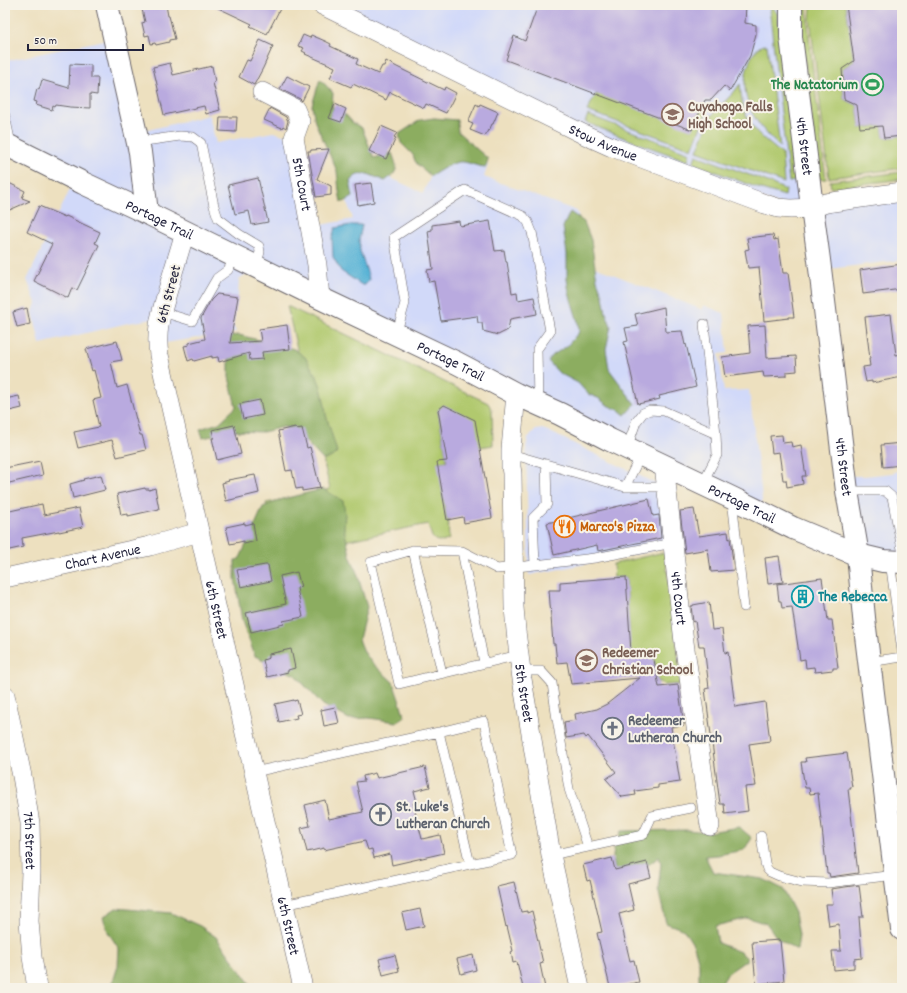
<svg xmlns="http://www.w3.org/2000/svg" width="907" height="993" font-family="Dekko,sans-serif">
<style>
.built{fill:#d1d9f9}
.green{fill:#b1c96e;stroke:#6a7654}
.forest{fill:#8cad61;stroke:#57684e}
.water{fill:#59b3d6;stroke:#3e6a88}
.building{fill:#b9aadf}
.lines{fill:none;stroke-linecap:round;stroke-linejoin:round}
.service-casing{stroke:#696469;stroke-width:10}
.minor-casing{stroke:#696469;stroke-width:20}
.tertiary-casing{stroke:#696469;stroke-width:24}
.secondary-casing{stroke:#696469;stroke-width:24}
.service{stroke:#fff;stroke-width:9}
.minor{stroke:#fff;stroke-width:19}
.tertiary{stroke:#fff;stroke-width:22}
.secondary{stroke:#fff;stroke-width:22}
.labels{text-anchor:middle;stroke-width:4;stroke-linejoin:round;paint-order:stroke}
.leisure-label{font-size:15px;font-weight:bold;fill:#27864d;stroke:#f7f3e8;text-anchor:end}
.education-label{font-size:15px;font-weight:bold;fill:#785e54;stroke:#f7f3e8;text-anchor:start}
.street-label{font-size:15px;fill:#22223b;stroke:#f7f3e8}
.food-label{font-size:15px;font-weight:bold;fill:#c56008;stroke:#f7f3e8;text-anchor:start}
.culture-label{font-size:15px;font-weight:bold;fill:#0d838f;stroke:#f7f3e8;text-anchor:start}
.worship-label{font-size:15px;font-weight:bold;fill:#5b616d;stroke:#f7f3e8;text-anchor:start}
</style>
<rect width="100%" height="100%" fill="#f7f3e8"/>
<filter id="ink" filterUnits="userSpaceOnUse"><feTurbulence type="fractalNoise" baseFrequency=".025" numOctaves="2"/><feDisplacementMap in="SourceGraphic" scale="8" xChannelSelector="R" yChannelSelector="G"/><feConvolveMatrix kernelMatrix="1 2 1 2 8 2 1 2 1" color-interpolation-filters="sRGB"/></filter>
<filter id="wash" filterUnits="userSpaceOnUse"><feTurbulence type="fractalNoise" baseFrequency=".012" numOctaves="4" result="noise"/><feDisplacementMap in="SourceGraphic" scale="16" xChannelSelector="R" yChannelSelector="G"/><feGaussianBlur stdDeviation="0.9" result="paint"/><feColorMatrix in="noise" values="0 0 0 0 0 0 0 0 0 0 0 0 0 0 0 0 0 1.4 0 .05"/><feComposite in="paint" operator="in"/></filter>
<g filter="url(#wash)">
<rect width="100%" height="100%" fill="#ede0bf"/>
<path class="built" d="M322 5H791L812 208 902 192V260L820 270 811 208 795 210 612 147Z
M114 38 136 133 209 115 216 143 273 132 294 138 310 227 353 219 348 205 339 154 423 193 446 144 488 165 484 177 577 211 590 265 703 310V305L724 313 728 353 719 354 724 391 749 390 761 488 763 513 256 267 239 279 238 297 233 325 236 332 158 344 160 318 128 323 40 344 33 312 36 303 27 280 75 179 11 146 5 160V61Z
M542 429 548 431 659 485 667 548 529 575 526 447 528 438 532 433 536 430Z
M902 469V562L858 555 846 476H865L893 473Z"/>
<path class="green" d="M771 5H772L778 15 782 56 797 174 796 181 789 182 770 15Z
M799 5H807L809 36 826 179H819L802 40Z
M811 5H846L854 61 842 69 844 99 857 105 860 128 882 126 884 138 902 136V168L829 178 810 19Z
M767 45 780 147C756 125 736 97 749 63 750 58 756 49 761 46 763 45 765 45 767 45Z
M740 84C741 94 742 106 746 115 753 132 769 143 782 154L784 183 697 151 711 116 734 92Z
M596 94 702 106 705 107 707 109 705 116 692 149 587 111Z
M588 115 690 153 688 161 627 139 585 122Z
M696 155 763 180 786 190 785 196 758 188 693 163Z
M902 172V179L831 188 830 181Z
M287 306 488 403 492 410 493 445 480 447 444 405 438 410 447 461 438 462 447 520H448L449 539 443 542 435 540 432 537 428 524 344 541 277 548 266 503 330 489Z
M660 553 665 554 682 684 664 685 661 682H658L653 654H651V651L635 654 634 652 628 653 629 628 626 577 614 578 613 564Z"/>
<path class="forest" d="M320 79 333 93 332 107 347 116 353 123 362 128 374 158 392 153C398 169 399 171 385 181L368 174H358L350 181 353 197 344 202H341L339 191 337 171 315 122 312 105Z
M434 118 457 120 458 132 488 159 486 167C478 167 471 163 464 162 454 160 440 171 431 176L418 165 415 161 413 155 401 143 399 134 420 120Z
M570 212 584 222 591 240 597 280 603 296 606 313 611 326 606 349 609 369 635 404 625 415 619 410 609 406 598 398 588 394 578 383 559 373 548 361 553 355 567 346 579 332 578 322 569 293 567 279V254L563 227Z
M239 335 294 349 305 357 317 377 321 387 325 406 326 415 337 452 332 457 323 460 293 428 283 427 263 432 234 431 203 438 200 429 219 423 236 407 229 377V344L228 336Z
M323 489 343 501 345 513 344 528 350 555 357 573 367 607 359 639 364 652 372 663 393 682 405 717 397 722 369 718 349 719 323 705 295 675 255 656 242 621 235 578V561L240 558 263 507 283 499Z
M739 827 752 838 744 850 718 855 705 856 713 872 763 879 783 889 795 913 799 935 797 950 777 938 767 924 748 918 715 926 718 943 740 952 748 959 728 973 719 988H695L699 983V963L694 946 684 930 666 923 658 889 661 863 659 857 626 881 616 877 613 857 614 848 621 831 687 830 709 832Z
M116 908 171 913 200 926 216 937 253 988H111L118 966 119 949 108 932 103 917Z"/>
<path class="water" d="M351 225H362L359 240 360 251 368 275 369 280 365 285H362L341 271 333 257 332 238 335 228Z"/>
<g id="blocks">
<path class="building" d="M141 5H166L168 16H169L175 39 169 40V42L156 45 155 43 151 44 149 35 145 36 142 23 145 22Z
M212 5H282L267 34 250 26 252 24Z
M538 5H746L745 23 756 25V34L750 56 730 91 724 86 711 100H705L692 130 506 60 514 36 525 41Z
M846 5H902V136L884 138 882 126 860 128 857 105 844 99 842 69 854 61Z
M303 35 310 38 311 35 325 41 331 44 330 46 358 59 356 64 378 74 382 66H384L386 61 397 67 444 90 445 87 456 93 446 113 426 104 424 108 390 92 386 100 353 84 351 87 330 78 335 67 305 54 306 53 302 51 304 48 298 46Z
M260 40 273 46 263 68 254 85 239 77 247 60 250 61Z
M170 63 173 75 212 66 215 82 213 83 220 110 206 114 204 106 164 115 153 67Z
M70 64 91 65V78H98L97 95 90 94V108L70 107 56 105 55 107 53 106 52 110 36 105 37 102 34 101 37 89 39 90 42 80 69 88Z
M287 76 309 87 302 101 300 99 280 89Z
M335 104 346 109 341 122 329 118Z
M476 104 479 106 480 104 498 112 493 124H492L489 131 488 130 485 136 470 130 473 124 468 122Z
M270 108 286 117 288 121 286 128 283 126 282 128 264 120Z
M220 117H237L236 132 219 131Z
M381 126 397 133 394 137 396 138 386 159 369 151Z
M329 149 317 179 331 186V195L316 197 308 151H311V150Z
M258 178 268 222 252 225 249 211 235 214 228 185Z
M5 181 25 191 22 198 30 201 5 212Z
M371 183 374 202 358 205 355 185Z
M39 206 65 217 66 216 100 232 95 243 99 245 77 290 72 288 68 298 34 281 52 244 27 232Z
M459 221 460 226 490 221 495 251 504 250 506 262H507L512 293 517 292 518 300 534 297 537 314 510 319 508 330 498 335 483 331 482 323H478L477 316 441 321 434 281 429 282 427 270 433 269 428 231 432 230V225Z
M773 235 774 240 778 239 783 273H788L794 317H789V318L764 321 759 267 748 268 745 250 749 249 747 238Z
M902 264V289L863 294 860 270Z
M217 294 238 297 230 343 261 341 259 329 287 325 290 349 262 352 263 359 250 360 249 353 219 362 218 357 212 358V356L194 361 193 359 188 361 184 346 189 345V343L205 339 201 318 211 300Z
M664 307 666 332 682 331 685 345 686 344 696 387 659 396 660 399 638 404 624 342 628 341 625 328 638 326 635 314Z
M27 308 30 324 17 327 13 312Z
M891 314 896 355 902 354V377L872 383V381L866 382 863 367 870 366 869 359H870L865 317Z
M765 325 767 358 796 356 797 371 786 372V376L764 377 763 372 725 377 722 357 750 353 748 326Z
M117 341 122 360 111 362 117 388 127 385 130 396 140 435H142L146 450 117 457 112 440 78 448 74 432 99 427 93 400 101 398 94 370 92 371 86 349Z
M19 396 22 408 5 412V399Z
M260 400 263 415 243 419 240 404Z
M444 405 475 420 492 518 464 523 463 517 447 520 437 462 447 461 438 410Z
M234 425 241 454 217 460 212 438H214L212 430Z
M295 427 296 429 302 428 307 448 310 447 320 488 302 491V488L296 489 292 470 286 471 278 431Z
M782 435 783 443 791 442 792 447 801 445 806 476H802L803 484 787 487 786 480H783L779 452 772 453 770 436Z
M902 443V465L883 467 881 445Z
M40 461 43 475 5 484V468Z
M101 475 105 490 73 498 70 484 84 480 83 479Z
M255 475 259 493 226 501 222 483 229 481 228 480Z
M145 488V489H149V490L155 488 159 509 128 516V514L121 515 117 494Z
M649 499 653 516 659 515 661 538 598 551 597 545 554 555 547 523Z
M42 504 44 515 79 508 83 527 59 532V531L22 538 23 547 5 551V512Z
M694 509 699 536 728 532 729 539 730 538 734 570 711 572 708 549 685 553 680 511Z
M245 523V525L253 523 256 541 244 544V541L230 544 226 527Z
M779 556 783 582 768 584 765 558Z
M265 565H268L271 581 241 587 237 570Z
M297 572 301 587 297 588 303 617 283 621 284 624 251 632 246 613 286 604 280 576Z
M626 577 631 652H634L635 654 651 651V654H653L659 687 678 685 684 725 671 727 680 782 658 785V788L635 791 636 795 622 797 606 779 616 772 588 736 586 738 584 735 566 738 564 722 576 720 575 714 597 709 607 704 640 678 571 684 567 662 557 663 555 644H553L549 590H560V582Z
M822 578 828 620H832L838 668H833V670L815 672 814 667 806 668 805 659 800 660 792 607 782 608 781 601H779L777 584Z
M709 602 712 630 722 629 725 653 728 652 735 707 765 702 770 741 749 744 756 786 745 787 748 811 725 814 724 804H720L705 689 709 688 704 646H699L695 621 693 622 691 606H693V605Z
M291 649 295 668 288 670V672L267 677 263 660 269 658V654Z
M294 700V701L297 700 301 714 296 715 297 718 279 722 275 704Z
M335 707 339 723 324 726 321 710Z
M847 753 852 787H850L851 789H848L858 873 830 877 829 873H827L818 793 810 794 809 788H805L801 762H806L805 758Z
M425 767 430 787 414 791 417 802 413 803 422 839 440 835 444 853 392 865 390 854 374 858 372 849 368 850 365 841 324 850V848L307 852 301 828 310 826 305 805 325 800 329 819 363 812 356 782 364 781 363 776 375 773 377 778Z
M612 858 615 870 647 862 651 878 628 884 634 910 619 914 630 961 634 960 639 982 615 987V986L610 987 597 933 602 932 590 880 587 881 583 865Z
M514 882 521 912 527 911V913L532 911 536 928H535L543 963 540 964 545 988H523L517 962 513 963 511 952 513 951 507 926 506 927 497 886Z
M859 885 863 917H859L862 958 854 959V968L834 970 832 951H841L839 924 829 926 826 904H833L831 889Z
M420 909 424 926 406 930 402 913Z
M780 940 784 981 756 984 752 942Z
M395 955 399 971 383 975 379 959Z
M473 955 476 970 461 974 457 959Z"/>
</g>
</g>
<g filter="url(#ink)">
<use href="#blocks" fill-opacity="0" stroke="#696469" stroke-width="1"/>
<g class="lines">
<defs>
<path id="service" d="M5 116 11 144
M138 142 180 136 193 137 201 143 214 206 218 218 239 234 259 246 260 252 256 267
M162 312 192 321 217 278 228 270 235 257
M396 335 405 303 394 237 465 190 523 216 528 222 532 232 550 331 537 349 538 403
M627 448 636 422 643 413 650 410 664 411 716 434
M511 454 625 487 641 455
M702 484 717 455 716 434 704 324
M625 487H666
M847 491H885L892 497 902 549
M732 499 744 607
M413 550 442 673
M462 551 484 663
M890 561 902 651
M535 565 595 558 673 543
M519 655 399 684 371 562 413 550 462 551 497 569 535 565 533 518 547 504 546 464
M869 662 902 657
M521 671H541L552 683 556 713 569 789 588 847
M439 732 484 721 512 855 470 864
M254 772 439 732 470 864 284 905
M761 836 765 863 767 869 770 872 779 876 802 882 828 883 895 875
M551 855 643 835 652 816 691 808"/>
<g id="minor">
<path id="s1" d="M322 5 583 134 612 147 765 204 778 208 791 209 812 208 826 203 902 192"/>
<path id="s2" d="M262 92 295 109 300 121 294 138 317 265 320 298"/>
<path id="s3" d="M185 232C180 250 174 268 169 286 162 311 155 329 159 355L303 988"/>
<path id="s4" d="M516 394 511 449V467L512 473 514 607 516 631 522 679 551 855 580 988"/>
<path id="s5" d="M664 465 684 642 710 826"/>
<path id="s6" d="M5 578 150 546 199 532"/>
<path id="s7" d="M5 695 22 776 30 823 31 872 29 921 32 957 37 988"/>
</g>
<g id="tertiary">
<path d="M107 5 140 152 147 213"/>
<path id="s8" d="M791 5V37L806 156 812 208 819 260 847 491 858 555 865 628 902 929"/>
</g>
<g id="secondary">
<path id="s9" d="M5 144 83 183 147 213 320 298 457 363 516 394 560 414 610 440 732 498 793 528 858 555 883 561 902 562"/>
</g>
</defs>
<use href="#service" class="service-casing"/>
<use href="#minor" class="minor-casing"/>
<use href="#tertiary" class="tertiary-casing"/>
<use href="#secondary" class="secondary-casing"/>
<use href="#service" class="service"/>
<use href="#minor" class="minor"/>
<use href="#tertiary" class="tertiary"/>
<use href="#secondary" class="secondary"/>
</g>
</g>
<defs>
<symbol id="stadium-ring" viewBox="-11 -11 22 22"><circle r="9.5" fill="#f7f3e8" stroke="#2e9e5b" stroke-width="1.5"/><path d="M0-5a6.5 5 0 1 0 0 10a6.5 5 0 1 0 0-10ZM-3.5-1.8h7v3.6h-7Z" fill="#2e9e5b"/></symbol>
<symbol id="school-ring" viewBox="-11 -11 22 22"><circle r="9.5" fill="#f7f3e8" stroke="#8d6e63" stroke-width="1.5"/><path d="M0-5L7-2L0 1L-7-2ZM-4 1L0 2.5L4 1V4Q0 6-4 4Z" fill="#8d6e63"/></symbol>
<symbol id="restaurant-ring" viewBox="-11 -11 22 22"><circle r="9.5" fill="#f7f3e8" stroke="#e8710a" stroke-width="1.5"/><path d="M-5-6h1v4h1v-4h1v4h1v-4h1v5L-1.5 .5V6h-2V.5L-5-1ZM5-6V6H3V1.5H1.5Q1.5-4 5-6Z" fill="#e8710a"/></symbol>
<symbol id="building-ring" viewBox="-11 -11 22 22"><circle r="9.5" fill="#f7f3e8" stroke="#0f9aa8" stroke-width="1.5"/><path d="M-4-6H4V6H1V3H-1V6H-4ZM-2.5-4.3h1.7v1.8h-1.7ZM.8-4.3h1.7v1.8H.8ZM-2.5-1h1.7V.8h-1.7ZM.8-1h1.7V.8H.8Z" fill="#0f9aa8"/></symbol>
<symbol id="church-ring" viewBox="-11 -11 22 22"><circle r="9.5" fill="#f7f3e8" stroke="#6b7280" stroke-width="1.5"/><path d="M-1.2-6h2.4v3.5h3.3v2.4h-3.3V6h-2.4V-.1h-3.3v-2.4h3.3Z" fill="#6b7280"/></symbol>
</defs>
<g fill-rule="evenodd">
<use href="#stadium-ring" x="860" y="72" width="25" height="25"/>
<use href="#school-ring" x="660" y="102" width="25" height="25"/>
<use href="#restaurant-ring" x="552" y="514" width="25" height="25"/>
<use href="#building-ring" x="790" y="584" width="25" height="25"/>
<use href="#school-ring" x="574" y="648" width="25" height="25"/>
<use href="#church-ring" x="600" y="716" width="25" height="25"/>
<use href="#church-ring" x="368" y="802" width="25" height="25"/>
</g>
<g class="labels">
<g class="leisure-label">
<text x="858" y="89">The Natatorium</text>
</g>
<g class="education-label">
<text x="688" y="111">Cuyahoga Falls<tspan x="688" dy="17">High School</tspan></text>
<text x="602" y="657">Redeemer<tspan x="602" dy="17">Christian School</tspan></text>
</g>
<g class="street-label">
<text dy="5" stroke="none"><textPath href="#s1" startOffset="313">Stow Avenue</textPath></text>
<text dy="5" stroke="none"><textPath href="#s8" startOffset="142">4th Street</textPath></text>
<text dy="5" stroke="none"><textPath href="#s2" startOffset="115">5th Court</textPath></text>
<text dy="5" stroke="none"><textPath href="#s9" startOffset="172">Portage Trail</textPath></text>
<text transform="translate(168 294) rotate(-75)" y="5">6th Street</text>
<text dy="5" stroke="none"><textPath href="#s9" startOffset="496">Portage Trail</textPath></text>
<text dy="5" stroke="none"><textPath href="#s8" startOffset="465">4th Street</textPath></text>
<text dy="5" stroke="none"><textPath href="#s9" startOffset="820">Portage Trail</textPath></text>
<text dy="5" stroke="none"><textPath href="#s6" startOffset="100">Chart Avenue</textPath></text>
<text dy="5" stroke="none"><textPath href="#s5" startOffset="134">4th Court</textPath></text>
<text dy="5" stroke="none"><textPath href="#s3" startOffset="388">6th Street</textPath></text>
<text dy="5" stroke="none"><textPath href="#s4" startOffset="300">5th Street</textPath></text>
<text dy="5" stroke="none"><textPath href="#s7" startOffset="148">7th Street</textPath></text>
<text dy="5" stroke="none"><textPath href="#s3" startOffset="712">6th Street</textPath></text>
</g>
<g class="food-label">
<text x="580" y="531">Marco's Pizza</text>
</g>
<g class="culture-label">
<text x="818" y="601">The Rebecca</text>
</g>
<g class="worship-label">
<text x="628" y="725">Redeemer<tspan x="628" dy="17">Lutheran Church</tspan></text>
<text x="396" y="811">St. Luke's<tspan x="396" dy="17">Lutheran Church</tspan></text>
</g>
</g>
<rect width="907" height="993" fill="none" stroke="#f7f3e8" stroke-width="20"/>
<path d="M28 44v6h115v-6" fill="none" stroke="#22223b" stroke-width="2"/>
<text x="34" y="44" font-size="12" fill="#22223b" stroke="#f7f3e8" stroke-width="3" paint-order="stroke">50 m</text>
</svg>
